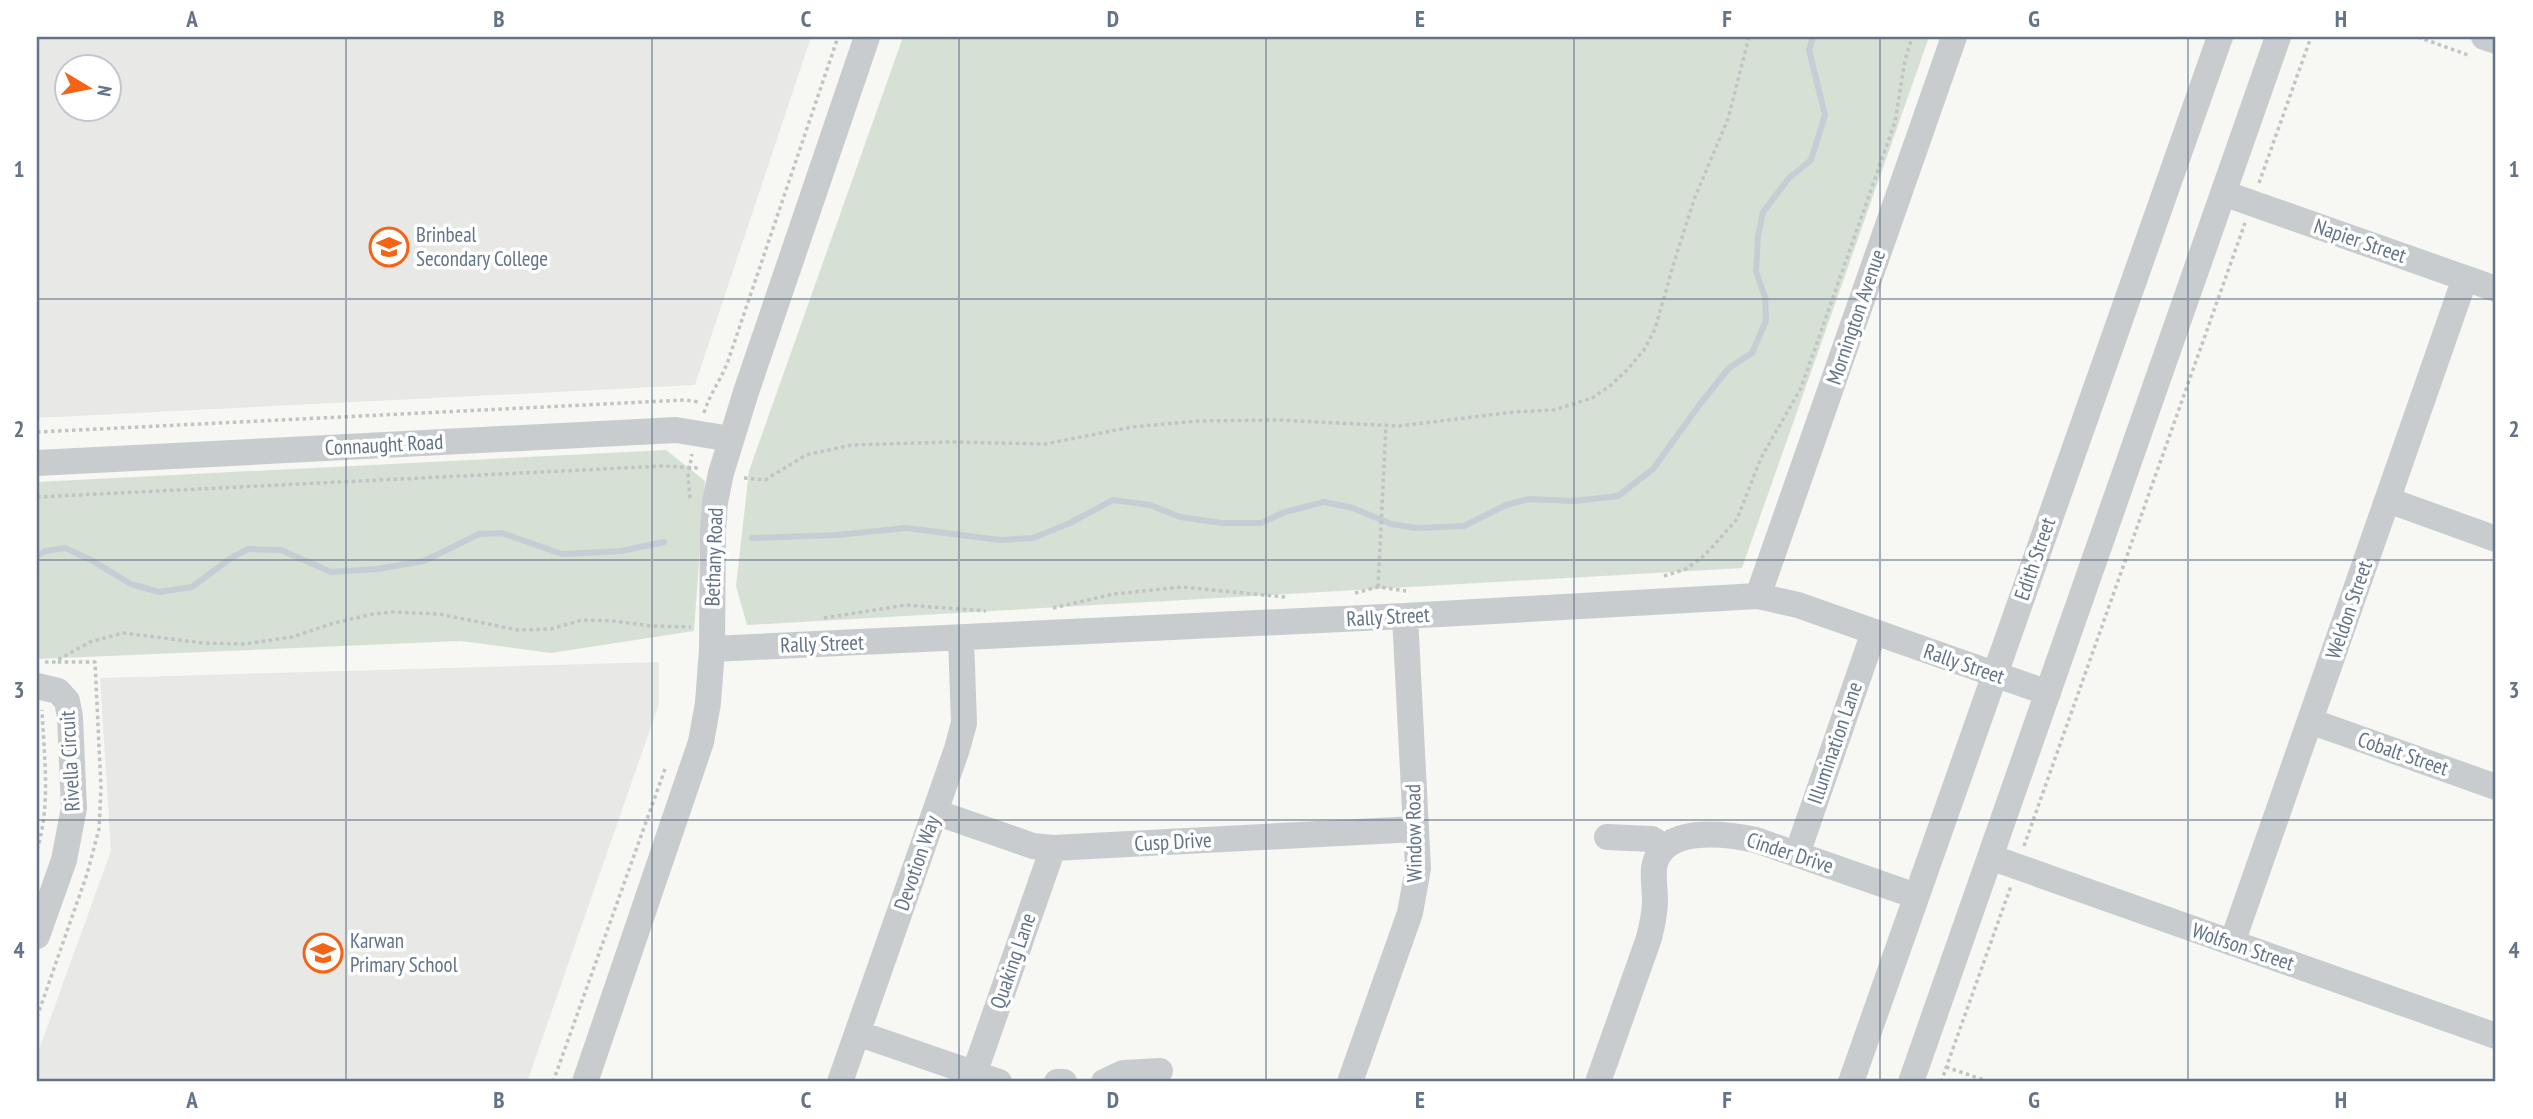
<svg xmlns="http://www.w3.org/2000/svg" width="2533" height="1119" font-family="'PT Sans Narrow',sans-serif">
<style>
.built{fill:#e8e8e7;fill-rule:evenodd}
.park{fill:#d7e0d4}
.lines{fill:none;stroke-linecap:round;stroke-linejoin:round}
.stream{stroke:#c4ced4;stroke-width:6}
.path{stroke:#c2c3c5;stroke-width:3.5;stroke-dasharray:3.5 3.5;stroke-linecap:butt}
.minor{stroke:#c9cccf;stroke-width:26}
.grid{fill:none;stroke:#637388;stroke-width:2;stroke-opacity:0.55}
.labels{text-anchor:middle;stroke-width:7;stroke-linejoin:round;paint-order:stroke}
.poi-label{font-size:21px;fill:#637388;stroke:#fff;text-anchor:start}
.street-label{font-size:21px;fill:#637388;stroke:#fff}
.neatline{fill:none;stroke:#637388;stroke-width:2.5}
.grid-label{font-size:23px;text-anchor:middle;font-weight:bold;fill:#637388}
</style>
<rect width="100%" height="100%" fill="#f7f7f4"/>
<path class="built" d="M37 37H811L695 385 37 418ZM66 66H108V108H66Z
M659 662V704L527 1082H37V1055L111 851 100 678Z"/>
<path class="park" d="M903 37H1929L1742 568 747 625 736 586 749 471Z
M666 450 705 481 694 631 551 653 461 641 37 659V482Z"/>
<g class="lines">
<path class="stream" d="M752 538 837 535 906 528 1000 540 1033 538 1070 523 1113 500 1150 505 1180 517 1222 523H1261L1285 512 1324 502 1353 508 1391 524 1416 528 1464 526 1506 505 1529 499 1574 501 1618 496 1653 469 1700 404 1729 368 1752 353 1766 321 1765 297 1756 272 1758 236 1763 212 1789 178 1811 160 1825 115 1809 50 1813 37
M37 556 45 551 65 548 91 560 131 584 159 592 192 587 231 558 248 549 281 550 331 572 377 569 424 561 479 534 502 533 562 554 621 551 664 542"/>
<path class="path" d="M2418 37 2468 55
M2259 183 2311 37
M704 413C710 393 721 380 728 361L838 37
M37 432 685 400 699 402
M744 478 765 480 806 455 851 445 949 442 1045 444 1132 427 1197 421 1278 420 1399 426 1514 412 1554 410 1592 398 1610 386 1627 370 1644 350 1655 329 1675 259 1695 197 1728 119 1749 37
M37 497 663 466 699 468
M690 498 688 477 692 454
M1664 576 1686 569 1705 555 1737 519 1761 458 1801 388 1895 122 1905 60 1912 37
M1378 587 1386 426
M1355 593 1378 587 1406 591
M1053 608 1114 594 1182 587 1285 597
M824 618 906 605 986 611
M45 662H54L90 642 123 633 203 643 244 644 292 637 334 623 373 614 393 612 439 614 518 630 551 629 582 620 614 621 651 626 691 627
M2024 846 2245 223
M37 850C51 805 44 756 42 710
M37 1017 87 874 99 829 101 788 95 662H56
M1946 1067 1990 1082
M553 1082 665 769
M1941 1082 2011 886"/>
<path class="minor" d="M2484 37 2496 41
M2223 193 2496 289
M37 463 676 430 731 439
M2388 500 2496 539
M1758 596 1954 37
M712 649 1405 616 1758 596 1798 605 2048 693
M37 686 58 691 67 701 70 717 74 808 64 860 37 936
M2310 721 2496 787
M935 812 1033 846 1053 848 1416 829
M1607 837 1652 839 1663 846
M1797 854 1874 632
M1990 857 2496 1036
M2232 943 2465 278
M857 1033 999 1082
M974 1074 1053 848
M585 1082 701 742 708 703 712 649 713 531 715 502 721 473 746 392 867 37
M840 1082 957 749 964 723 961 638
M1057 1082H1064
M1104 1082 1123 1073 1160 1071
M1350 1082 1410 913 1418 868 1405 616
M1598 1082 1649 938C1652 926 1655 914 1655 901 1655 890 1653 879 1654 868 1660 825 1724 833 1756 840L1916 896
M1851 1082 2220 37
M1911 1082 2278 37"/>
</g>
<path class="grid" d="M346 37V1082M652 37V1082M959 37V1082M1266 37V1082M1574 37V1082M1880 37V1082M2188 37V1082M37 299H2496M37 560H2496M37 820H2496"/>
<defs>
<symbol id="school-ring" viewBox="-11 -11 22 22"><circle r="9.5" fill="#fff" stroke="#f56416" stroke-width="1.5"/><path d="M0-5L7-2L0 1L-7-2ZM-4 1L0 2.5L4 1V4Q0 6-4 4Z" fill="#f56416"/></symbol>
</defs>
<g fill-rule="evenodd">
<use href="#school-ring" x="367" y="225" width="44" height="44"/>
<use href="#school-ring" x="301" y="931" width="44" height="44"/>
</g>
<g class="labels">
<g class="poi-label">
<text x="416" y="242">Brinbeal<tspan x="416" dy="24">Secondary College</tspan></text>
<text x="350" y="948">Karwan<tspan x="350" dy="24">Primary School</tspan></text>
</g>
<g class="street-label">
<text transform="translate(2360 241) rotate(19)" y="7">Napier Street</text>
<text transform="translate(1856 317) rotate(-71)" y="7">Mornington Avenue</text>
<text transform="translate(384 445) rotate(-3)" y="7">Connaught Road</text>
<text transform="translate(714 557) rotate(-88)" y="7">Bethany Road</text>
<text transform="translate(2035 559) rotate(-71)" y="7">Edith Street</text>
<text transform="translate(2349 610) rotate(-71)" y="7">Weldon Street</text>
<text transform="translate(1388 617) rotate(-3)" y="7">Rally Street</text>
<text transform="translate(822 644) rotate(-2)" y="7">Rally Street</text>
<text transform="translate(1964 664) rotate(19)" y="7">Rally Street</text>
<text transform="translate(1835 743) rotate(-71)" y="7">Illumination Lane</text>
<text transform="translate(2403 754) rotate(19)" y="7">Cobalt Street</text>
<text transform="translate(70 761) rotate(-93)" y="7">Rivella Circuit</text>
<text transform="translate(1414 833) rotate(-91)" y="7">Window Road</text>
<text transform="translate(1173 842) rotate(-3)" y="7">Cusp Drive</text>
<text transform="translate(1790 853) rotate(18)" y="7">Cinder Drive</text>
<text transform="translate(917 863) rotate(-71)" y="7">Devotion Way</text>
<text transform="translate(2243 947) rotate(19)" y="7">Wolfson Street</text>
<text transform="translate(1013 961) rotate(-71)" y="7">Quaking Lane</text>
</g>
</g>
<rect width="2533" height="1119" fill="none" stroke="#ffffff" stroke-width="77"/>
<g transform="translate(88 88) rotate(100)"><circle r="33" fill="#ffffff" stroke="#c1c7cf" stroke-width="2"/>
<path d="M0-5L12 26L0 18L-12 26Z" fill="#f56416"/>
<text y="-10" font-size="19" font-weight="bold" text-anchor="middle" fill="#637388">N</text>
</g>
<rect x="38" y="38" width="2456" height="1042" class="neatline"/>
<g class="grid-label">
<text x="192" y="27">A</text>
<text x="499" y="27">B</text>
<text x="806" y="27">C</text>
<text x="1113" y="27">D</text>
<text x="1420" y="27">E</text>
<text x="1727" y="27">F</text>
<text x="2034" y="27">G</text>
<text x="2341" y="27">H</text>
<text x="19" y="177">1</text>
<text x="2514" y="177">1</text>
<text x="19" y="437">2</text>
<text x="2514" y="437">2</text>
<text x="19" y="698">3</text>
<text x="2514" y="698">3</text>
<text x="19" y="958">4</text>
<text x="2514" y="958">4</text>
<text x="192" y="1108">A</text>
<text x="499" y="1108">B</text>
<text x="806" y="1108">C</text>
<text x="1113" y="1108">D</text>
<text x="1420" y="1108">E</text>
<text x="1727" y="1108">F</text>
<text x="2034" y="1108">G</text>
<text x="2341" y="1108">H</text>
</g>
</svg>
